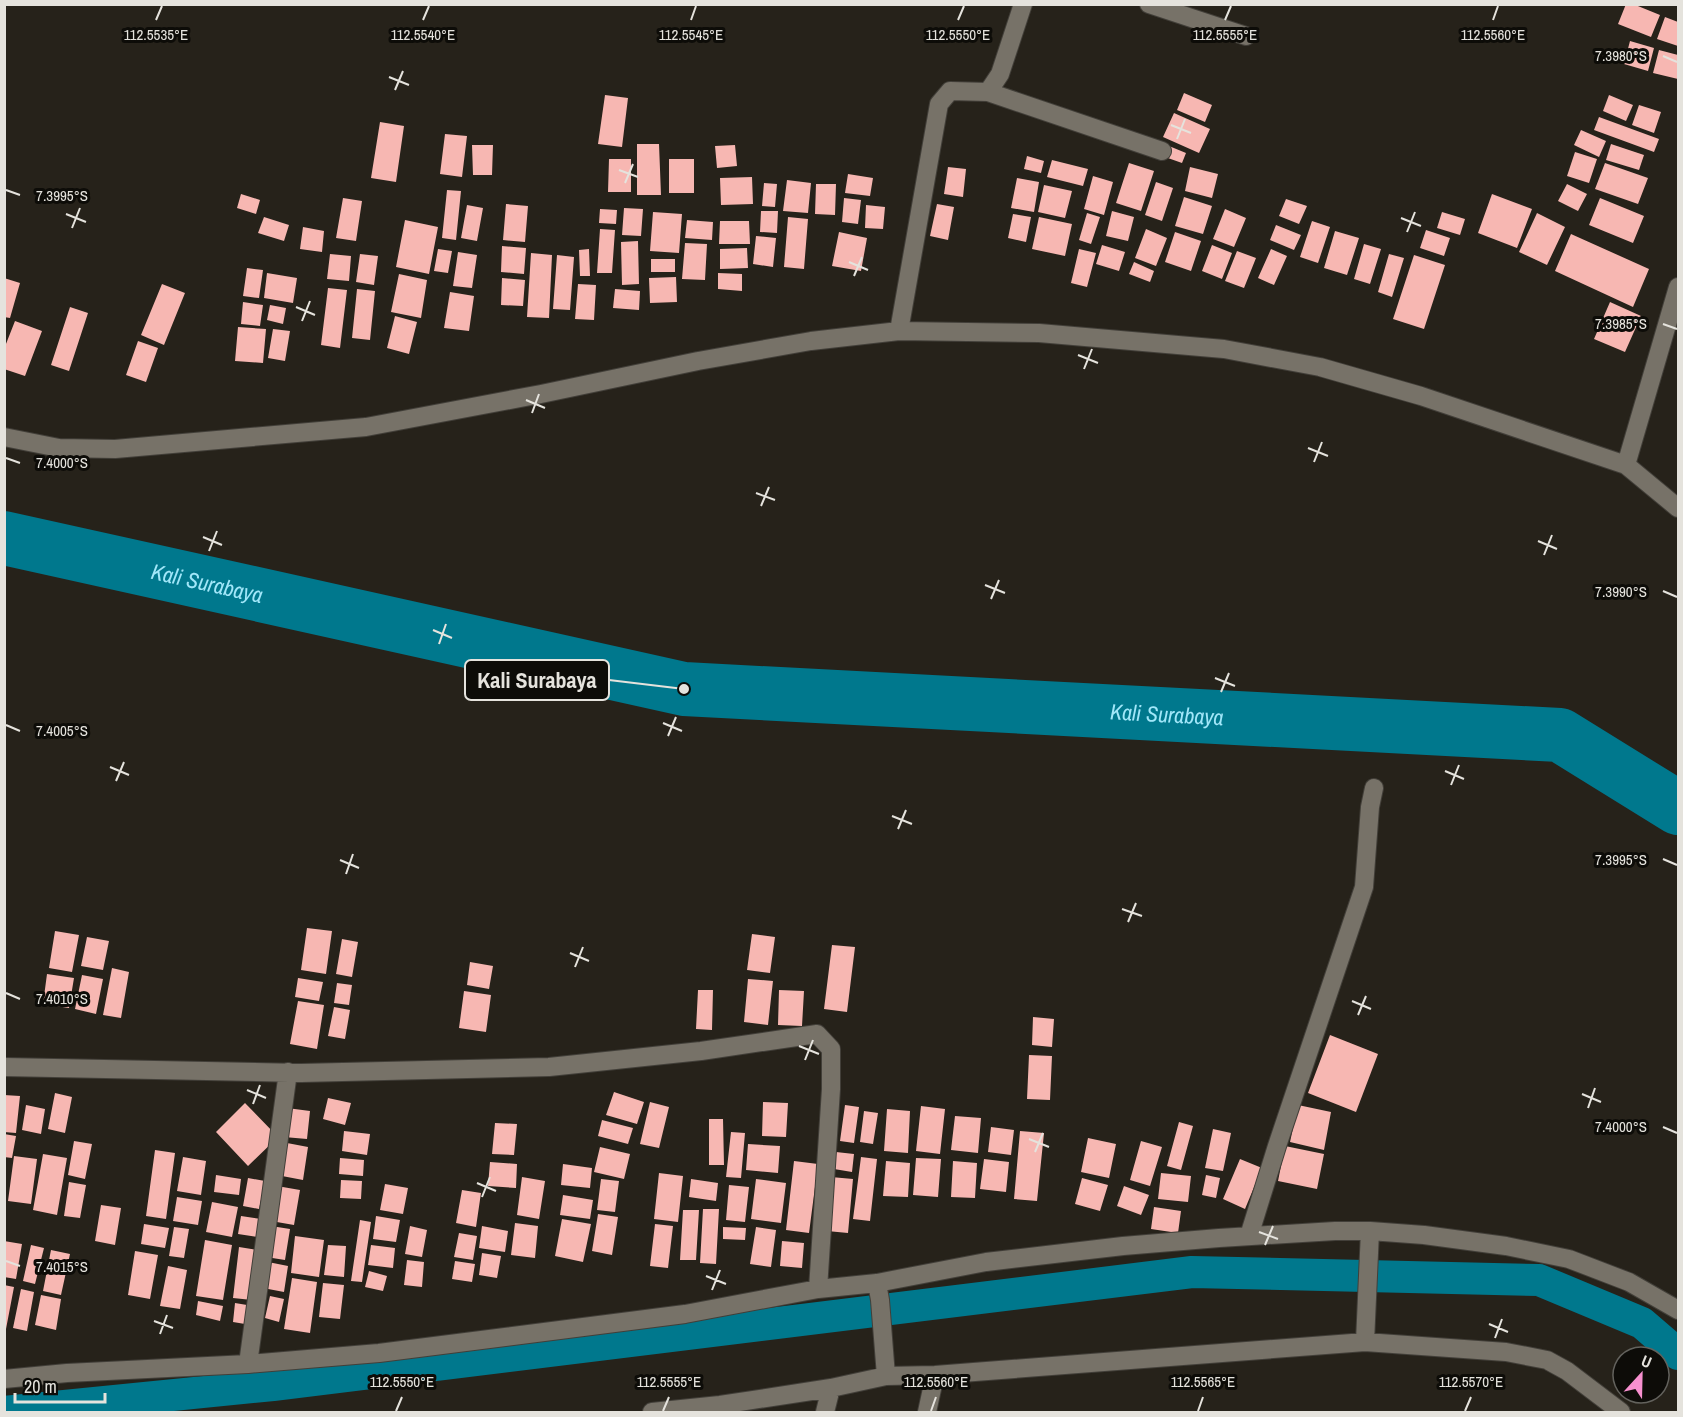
<svg xmlns="http://www.w3.org/2000/svg" width="1683" height="1417" font-family="'Archivo Narrow',sans-serif">
<style>
.lines{fill:none;stroke-linecap:round;stroke-linejoin:round}
.canal{stroke:#00788d;stroke-width:32}
.river{stroke:#00788d;stroke-width:54}
.building{fill:#f7b7b2}
.minor-casing{stroke:#423f39;stroke-width:20}
.minor{stroke:#777268;stroke-width:18}
.ticks{fill:none;stroke:#e5e3dd;stroke-width:2}
.labels{text-anchor:middle;stroke-width:6;stroke-linejoin:round;paint-order:stroke}
.water-label{font-size:22px;font-style:italic;fill:#a1e7f9;stroke:#0d0c08}
.ticks-label{font-size:15px;text-anchor:middle;fill:#e5e3dd;stroke:#0d0c08;stroke-width:6;stroke-linejoin:round;paint-order:stroke}
.leader{fill:none;stroke:#e5e3dd;stroke-width:2}
.callout-dot{fill:#e5e3dd;stroke:#0d0c08;stroke-width:2}
.callout{fill:#0d0c08;stroke:#e5e3dd;stroke-width:2}
.callout-label{font-size:22px;text-anchor:middle;font-weight:bold;fill:#e5e3dd}
</style>
<rect width="100%" height="100%" fill="#26221a"/>
<g class="lines">
<path class="canal" d="M4 1412 273 1385 1192 1272 1539 1280 1642 1323 1678 1354"/>
<path class="river" id="s1" d="M4 538 684 689 1560 735 1678 808"/>
</g>
<path class="building" d="M1626 4H1633L1660 15 1651 37 1618 24Z
M1665 17 1678 22V46L1657 39Z
M1630 41 1654 48 1648 71 1624 64Z
M1659 50 1678 55V79L1653 73Z
M1184 93 1212 105 1205 122 1177 110Z
M605 95 628 98 622 147 598 144Z
M1609 95 1633 105 1626 121 1603 111Z
M1639 105 1661 112 1654 133 1632 125Z
M1174 113 1210 129 1199 153 1163 137Z
M1599 117 1659 139 1654 152 1594 130Z
M380 122 404 126 396 182 371 178Z
M1581 130 1606 141 1599 157 1574 145Z
M445 134 467 136 462 177 440 174Z
M637 144H659L661 195H637Z
M1611 144 1644 155 1639 170 1606 160Z
M472 145H493L492 175H473Z
M735 145 737 166 717 168 715 146Z
M1169 146 1186 153 1182 163 1165 157Z
M1575 152 1597 159 1589 183 1567 176Z
M1027 156 1044 161 1041 173 1024 169Z
M609 159H631V192H608Z
M669 159H694V193H669Z
M1052 160 1088 169 1083 186 1047 177Z
M1129 163 1154 171 1141 211 1116 203Z
M1605 163 1648 178 1638 204 1595 189Z
M948 167 966 169 963 197 944 194Z
M1190 167 1218 174 1212 198 1185 191Z
M848 174 873 178 870 196 845 193Z
M1093 176 1113 182 1104 215 1084 209Z
M752 177 753 204 721 205 720 178Z
M1017 178 1039 182 1034 212 1011 208Z
M787 180 811 183 808 213 783 211Z
M1156 182 1173 188 1162 221 1145 215Z
M764 183 777 184 775 207 762 206Z
M816 184H836L835 215 815 214Z
M1567 184 1587 194 1578 211 1558 201Z
M1044 185 1072 191 1065 218 1038 212Z
M447 190 461 191 456 240 442 238Z
M241 194 260 200 256 214 237 208Z
M1492 194 1532 209 1517 248 1478 233Z
M1184 197 1212 206 1203 234 1175 226Z
M343 198 362 201 356 241 336 238Z
M844 198 861 200 858 224 842 222Z
M1600 198 1644 216 1633 243 1589 225Z
M1286 199 1307 206 1299 224 1279 216Z
M506 204 528 206 525 242 503 240Z
M937 204 954 207 948 240 930 236Z
M467 205 483 208 477 241 461 238Z
M866 205 885 207 883 229 865 228Z
M624 208 643 209 641 236 622 235Z
M600 209 617 210 616 224 599 223Z
M1225 209 1246 218 1234 247 1213 239Z
M761 211H778L777 233 760 232Z
M1112 211 1134 217 1128 241 1106 236Z
M653 212 682 214 679 253 650 251Z
M1442 212 1465 219 1460 235 1437 228Z
M1087 213 1100 217 1091 244 1079 240Z
M1537 213 1565 227 1547 265 1519 252Z
M1013 214 1031 217 1026 242 1008 238Z
M264 217 289 225 284 241 258 233Z
M788 217 808 219 804 269 784 267Z
M1039 217 1072 224 1065 256 1032 249Z
M405 220 438 227 429 274 396 267Z
M687 220 713 222 712 240 685 238Z
M720 221H749L750 244H719Z
M1312 221 1330 227 1318 263 1300 257Z
M1276 225 1301 235 1294 250 1270 240Z
M303 227 324 231 322 252 300 249Z
M600 229 615 230 612 273H597Z
M1146 229 1167 238 1156 266 1135 258Z
M1426 230 1450 238 1444 256 1420 248Z
M1335 231 1359 238 1347 275 1324 268Z
M839 232 867 238 861 271 832 266Z
M1175 232 1201 241 1191 271 1165 262Z
M1571 234 1649 269 1633 307 1555 271Z
M756 236 776 238 773 267 753 264Z
M638 241 639 284 622 285 621 242Z
M685 243 707 244 705 280 682 279Z
M1364 244 1381 249 1370 284 1354 279Z
M1102 245 1125 252 1119 271 1096 264Z
M1212 245 1232 253 1222 279 1202 271Z
M502 246 526 248 524 274 501 272Z
M747 248 748 268 720 269V249Z
M438 249 452 251 448 273 434 271Z
M589 249 590 276H580L579 250Z
M1079 249 1096 253 1087 287 1071 283Z
M1271 249 1287 256 1274 285 1258 278Z
M1237 251 1256 258 1244 288 1225 281Z
M458 252 477 255 472 288 453 286Z
M531 253 552 255 549 318 527 317Z
M330 254 351 256 349 281 327 279Z
M360 254 378 256 374 285 356 282Z
M1389 254 1404 258 1392 297 1378 292Z
M557 255 574 257 570 310 553 309Z
M1414 255 1445 265 1424 329 1393 319Z
M651 259H675V272H651Z
M1134 262 1154 271 1150 282 1129 274Z
M247 268 263 270 259 298 243 296Z
M267 273 297 278 293 303 264 298Z
M718 273 742 274V291L718 289Z
M399 274 427 280 421 318 391 312Z
M676 277 677 302 650 303 649 278Z
M4 278 20 283 10 318 4 317Z
M502 278 525 280 523 306 501 305Z
M162 284 185 293 164 345 141 335Z
M578 284 596 285 594 320 575 319Z
M328 288 347 290 340 348 321 345Z
M357 289 375 291 370 340 352 338Z
M615 289 640 291 639 310 613 308Z
M450 292 474 296 469 331 444 328Z
M243 302 263 305 260 326 241 324Z
M1610 302 1641 316 1625 352 1594 339Z
M270 305 286 308 283 324 267 320Z
M70 307 88 313 69 371 51 365Z
M395 316 417 322 409 354 387 348Z
M15 321 42 331 25 376 4 369V349Z
M238 327 266 329 263 363 235 361Z
M273 329 290 331 285 361 268 358Z
M138 341 158 348 146 382 126 375Z
M307 928 332 931 326 974 301 970Z
M55 931 79 935 72 972 49 968Z
M752 934 775 937 770 973 747 970Z
M87 937 109 941 103 970 81 966Z
M342 939 358 942 352 977 336 974Z
M832 945 855 947 847 1012 824 1009Z
M470 962 493 966 489 989 467 985Z
M112 968 129 972 121 1018 103 1015Z
M47 974 74 978 69 1008 43 1004Z
M82 975 103 979 96 1014 75 1009Z
M298 978 323 982 319 1001 295 997Z
M748 979 773 981 768 1025 744 1022Z
M337 983 352 985 349 1005 334 1003Z
M698 990H713L712 1030 696 1029Z
M779 990 804 991 802 1026 778 1025Z
M464 991 491 995 486 1032 459 1028Z
M298 1001 324 1005 317 1049 290 1044Z
M334 1007 350 1010 345 1039 328 1036Z
M1033 1017 1054 1019 1052 1047 1032 1045Z
M1330 1035 1378 1054 1356 1112 1308 1093Z
M1029 1055 1052 1056 1050 1100 1027 1099Z
M614 1092 644 1102 637 1124 606 1115Z
M55 1093 72 1097 65 1133 48 1129Z
M4 1095 20 1096 16 1133 4 1132Z
M328 1098 351 1103 345 1125 323 1119Z
M650 1102 669 1107 659 1148 640 1144Z
M763 1102 788 1103 786 1137 762 1136Z
M245 1103 278 1137 248 1166 216 1132Z
M26 1105 45 1109 41 1134 22 1130Z
M845 1105 859 1107 854 1143 840 1141Z
M1298 1105 1331 1112 1324 1150 1290 1142Z
M921 1106 945 1109 940 1154 916 1151Z
M287 1108 310 1111 307 1139 284 1137Z
M887 1109 910 1111 908 1153 884 1151Z
M864 1111 878 1113 873 1144 860 1142Z
M955 1116 981 1118 978 1153 951 1150Z
M709 1119H723L724 1165H709Z
M602 1120 633 1128 628 1144 598 1136Z
M1179 1122 1193 1126 1181 1170 1167 1166Z
M495 1123 517 1124 514 1155 492 1154Z
M991 1127 1014 1130 1011 1155 988 1152Z
M1213 1129 1231 1133 1223 1171 1205 1168Z
M344 1131 370 1134 367 1155 342 1151Z
M1020 1131 1044 1133 1037 1201 1014 1199Z
M731 1132 745 1133 741 1178 726 1177Z
M4 1134 16 1136 12 1158 4 1157Z
M1088 1138 1116 1144 1109 1178 1081 1172Z
M74 1141 92 1144 85 1179 68 1175Z
M1141 1141 1162 1147 1150 1186 1130 1180Z
M287 1143 308 1147 303 1180 282 1176Z
M748 1144 780 1146 778 1173 746 1170Z
M1285 1146 1324 1154 1317 1189 1278 1181Z
M600 1147 630 1154 624 1179 594 1172Z
M155 1150 175 1153 166 1219 146 1216Z
M836 1152 854 1154 852 1172 834 1169Z
M43 1154 67 1158 57 1215 33 1210Z
M14 1156 37 1159 31 1204 8 1201Z
M183 1157 206 1161 201 1195 177 1191Z
M861 1157 877 1159 870 1221 853 1219Z
M340 1158 364 1160 363 1176 339 1174Z
M916 1158 941 1159 938 1197 913 1195Z
M984 1159 1009 1162 1006 1192 980 1189Z
M1240 1159 1262 1168 1245 1209 1223 1199Z
M794 1161 818 1164 809 1233 786 1230Z
M886 1161 910 1163 908 1197 883 1196Z
M953 1161 977 1163 975 1198 951 1197Z
M490 1162 517 1164 516 1188 488 1186Z
M563 1164 592 1168 590 1188 561 1185Z
M659 1173 683 1176 678 1222 654 1219Z
M1161 1173 1191 1176 1188 1202 1158 1199Z
M216 1175 241 1179 239 1195 214 1192Z
M1206 1175 1220 1178 1216 1198 1202 1195Z
M522 1177 545 1181 539 1219 517 1215Z
M831 1177 853 1179 848 1233 827 1231Z
M248 1178 265 1181 259 1209 243 1206Z
M1082 1178 1108 1185 1100 1211 1075 1204Z
M601 1179 619 1181 615 1212 597 1210Z
M691 1179 718 1183 716 1201 689 1197Z
M756 1179 786 1183 781 1223 751 1219Z
M341 1180 362 1181 361 1199 340 1198Z
M69 1182 86 1185 80 1218 64 1216Z
M385 1184 408 1188 403 1214 380 1210Z
M729 1185 749 1187 745 1222 726 1220Z
M277 1186 300 1190 294 1225 271 1221Z
M1124 1186 1149 1195 1141 1215 1117 1206Z
M462 1190 481 1193 476 1227 456 1223Z
M563 1195 593 1200 590 1219 560 1215Z
M177 1197 202 1201 198 1225 173 1221Z
M212 1202 238 1207 232 1237 206 1232Z
M101 1205 121 1208 115 1245 95 1241Z
M1154 1207 1181 1211 1178 1233 1151 1229Z
M703 1209H719L716 1264 700 1263Z
M683 1210H699L696 1260H680Z
M598 1214 618 1217 612 1255 592 1251Z
M241 1216 261 1219 258 1237 238 1234Z
M376 1216 400 1220 396 1242 373 1239Z
M562 1219 591 1224 583 1262 555 1256Z
M360 1220 371 1222 362 1282 351 1281Z
M515 1223 538 1226 535 1258 511 1255Z
M144 1224 169 1228 165 1248 141 1244Z
M655 1224 673 1226 668 1268 650 1266Z
M271 1226 290 1229 285 1260 266 1257Z
M410 1226 427 1230 422 1257 405 1254Z
M482 1226 508 1231 505 1252 479 1248Z
M174 1227 189 1229 184 1258 169 1256Z
M723 1227 746 1228 745 1240 723 1239Z
M756 1227 776 1230 771 1267 750 1264Z
M459 1233 477 1236 473 1260 454 1257Z
M295 1236 324 1240 319 1277 291 1273Z
M205 1240 232 1245 223 1300 196 1296Z
M4 1241 22 1244 16 1279 4 1277Z
M782 1241 804 1243 802 1268 780 1266Z
M31 1245 44 1248 35 1284 23 1281Z
M328 1245 346 1246 344 1277 324 1275Z
M371 1245 395 1248 393 1268 368 1265Z
M239 1247 258 1250 252 1300 233 1298Z
M51 1250 70 1254 61 1295 43 1291Z
M135 1251 158 1255 150 1299 128 1295Z
M482 1253 501 1256 497 1278 479 1275Z
M407 1260 424 1262 422 1287 404 1285Z
M455 1261 475 1264 472 1282 452 1279Z
M268 1262 288 1266 284 1292 263 1288Z
M168 1266 187 1270 180 1309 160 1306Z
M369 1271 387 1276 383 1291 365 1287Z
M292 1278 317 1282 310 1333 284 1329Z
M323 1283 344 1285 340 1319 319 1317Z
M4 1285 14 1287 6 1329H4Z
M21 1289 34 1292 27 1331 13 1328Z
M41 1295 61 1299 56 1330 35 1325Z
M270 1296 284 1299 279 1322 265 1318Z
M198 1301 223 1306 220 1321 196 1315Z
M235 1303 247 1305 245 1324 233 1322Z"/>
<g class="lines">
<defs>
<path id="minor" d="M1149 4 1246 36
M988 92 1162 151
M899 331 939 104 950 91 988 92 1000 74 1023 4
M4 437 59 448 115 449 366 427 541 394 698 361 811 341 899 331 1039 333 1224 349 1320 367 1421 396 1626 465 1678 508
M1626 465 1678 287
M4 1067 301 1073 549 1067 701 1051 817 1034 831 1049V1089L818 1289
M1370 1231 1424 1235 1506 1246 1569 1259 1629 1282 1678 1310
M1249 1236 1277 1146 1364 887 1370 807 1374 788
M877 1283 880 1300 886 1376
M248 1364 288 1072
M4 1379 67 1373 248 1364 379 1353 685 1314 818 1289 877 1283 986 1262 1123 1246 1219 1238 1335 1231H1370L1365 1342
M652 1412 720 1405 831 1388 886 1376 935 1375 1365 1342 1506 1352 1547 1360 1567 1371 1621 1412
M825 1412 831 1388
M927 1412 935 1375"/>
</defs>
<use href="#minor" class="minor-casing"/>
<use href="#minor" class="minor"/>
</g>
<path class="ticks" d="M156 20 162 6M423 20 429 6M691 20 696 6M958 20 964 6M1225 20 1231 6M1493 20 1498 6M1663 56 1677 62M389 77 409 85M395 90 403 71M1171 125 1191 133M1177 139 1185 119M619 170 638 177M625 183 633 164M6 190 20 195M66 214 86 222M1401 218 1421 226M72 228 80 208M1407 232 1415 212M849 262 868 270M854 276 862 257M296 307 315 315M302 321 310 301M1663 324 1677 329M1078 355 1098 363M1084 369 1092 349M526 400 545 408M532 413 539 394M1308 448 1328 456M6 458 20 463M1314 462 1322 442M756 493 775 500M761 506 769 487M203 537 222 545M1538 541 1557 549M209 551 217 531M1544 555 1552 535M985 585 1005 593M1663 591 1677 597M991 599 999 580M433 630 452 638M439 644 446 624M1215 678 1235 686M1221 692 1229 673M663 723 682 731M6 725 20 731M668 736 676 717M110 767 129 775M1445 771 1464 779M116 781 124 762M1451 785 1459 765M892 816 912 824M898 829 906 810M1663 859 1677 865M340 860 359 868M346 874 353 854M1122 909 1142 916M1128 922 1136 903M570 953 589 961M575 967 583 947M6 993 20 999M1352 1001 1371 1009M1358 1015 1366 996M799 1046 819 1054M805 1060 813 1040M247 1090 266 1098M1582 1094 1601 1102M253 1104 260 1085M1588 1108 1595 1088M1663 1127 1677 1133M1029 1139 1049 1147M1035 1152 1043 1133M477 1183 496 1191M482 1197 490 1177M1259 1232 1278 1239M1265 1245 1273 1226M6 1261 20 1266M706 1276 726 1284M712 1290 720 1270M154 1321 173 1328M1489 1324 1508 1332M160 1334 167 1315M1495 1338 1502 1319M396 1411 402 1397M663 1411 669 1397M931 1411 936 1397M1198 1411 1203 1397M1465 1411 1471 1397"/>
<g class="labels">
<g class="water-label">
<text dy="8" stroke="none"><textPath href="#s1" startOffset="208">Kali Surabaya</textPath></text>
<text dy="8" stroke="none"><textPath href="#s1" startOffset="1180">Kali Surabaya</textPath></text>
</g>
</g>
<g class="ticks-label">
<text x="1225" y="40">112.5555°E</text>
<text x="156" y="40">112.5535°E</text>
<text x="423" y="40">112.5540°E</text>
<text x="691" y="40">112.5545°E</text>
<text x="958" y="40">112.5550°E</text>
<text x="1493" y="40">112.5560°E</text>
<text x="1621" y="61">7.3980°S</text>
<text x="62" y="201">7.3995°S</text>
<text x="1621" y="329">7.3985°S</text>
<text x="62" y="468">7.4000°S</text>
<text x="1621" y="597">7.3990°S</text>
<text x="62" y="736">7.4005°S</text>
<text x="1621" y="865">7.3995°S</text>
<text x="62" y="1004">7.4010°S</text>
<text x="1621" y="1132">7.4000°S</text>
<text x="62" y="1272">7.4015°S</text>
<text x="402" y="1387">112.5550°E</text>
<text x="669" y="1387">112.5555°E</text>
<text x="936" y="1387">112.5560°E</text>
<text x="1203" y="1387">112.5565°E</text>
<text x="1471" y="1387">112.5570°E</text>
</g>
<path class="leader" d="M684 689L609 680"/>
<circle class="callout-dot" cx="684" cy="689" r="6"/>
<rect class="callout" x="465" y="660" width="144" height="40" rx="6"/>
<g class="callout-label">
<text x="537" y="688">Kali Surabaya</text>
</g>
<rect width="1683" height="1417" fill="none" stroke="#e5e3dd" stroke-width="12"/>
<g transform="translate(1641 1375) rotate(22)"><circle r="28" fill="#0d0c08" stroke="#63625d" stroke-width="1.5"/>
<path d="M0-4.5L10 22L0 15L-10 22Z" fill="#f790cf"/>
<text y="-9" font-size="16" font-weight="bold" text-anchor="middle" fill="#e5e3dd">U</text>
</g>
<path d="M15 1393v9h90v-9" fill="none" stroke="#e5e3dd" stroke-width="3"/>
<text x="24" y="1393" font-size="18" fill="#e5e3dd" stroke="#0d0c08" stroke-width="4.5" paint-order="stroke">20 m</text>
</svg>
